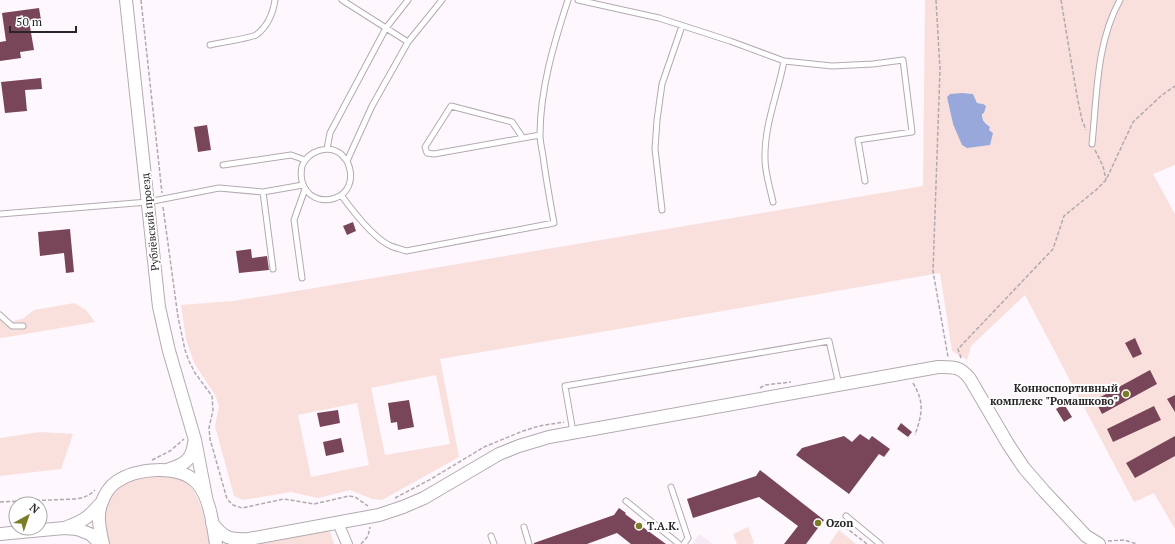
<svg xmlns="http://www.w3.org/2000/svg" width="1175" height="544" font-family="'PT Serif',serif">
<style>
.built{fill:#f7eaf5}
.green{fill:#f9e0dd;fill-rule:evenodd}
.water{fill:#98a8da}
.building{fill:#794558}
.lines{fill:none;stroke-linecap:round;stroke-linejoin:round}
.service-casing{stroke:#b2abb1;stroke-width:7}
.minor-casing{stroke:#b2abb1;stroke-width:12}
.tertiary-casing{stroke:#b2abb1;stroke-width:14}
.path{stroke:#afaaae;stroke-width:1.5;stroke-dasharray:4 2;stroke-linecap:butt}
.service{stroke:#fff;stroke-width:5}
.minor{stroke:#fff;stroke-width:10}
.tertiary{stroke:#fff;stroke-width:12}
.poi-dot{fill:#797d27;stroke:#fff;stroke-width:1.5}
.labels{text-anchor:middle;stroke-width:4;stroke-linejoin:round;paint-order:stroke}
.street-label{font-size:11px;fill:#272527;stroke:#fff}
.poi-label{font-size:11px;font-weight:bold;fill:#272527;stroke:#fff;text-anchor:start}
</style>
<rect width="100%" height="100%" fill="#fef7fd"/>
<path class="built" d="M699 534 713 544H692Z"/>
<path class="green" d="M925 0H1175V165L1153 174 1175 214V529L1154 493 1134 502 1025 295 971 346 967 360 952 351 940 273 613 330 440 359 459 457 382 500 372 499 350 490 318 498 291 492 243 500 234 496 215 426 219 406 215 395 194 363 186 339 181 305 233 301 290 292 923 186ZM950 94H955L976 100 977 103 983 104C982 116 980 118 990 127L989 129 953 124 947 97ZM436 375 450 444 385 455 371 388ZM357 403 369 465 311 477 298 415Z
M74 303 86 310 95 322 14 336 0 338V319L11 322 24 318 34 310Z
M40 432 73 434 61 469 0 476V438Z
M159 474C164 475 170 475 175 477 202 485 204 521 210 544H108L103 523 105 511 111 495 124 483Z
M748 527 754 543 751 544H737L733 534Z
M839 530 856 544H829Z
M330 531 334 544H256Z"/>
<path class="water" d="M962 93 973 94 977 103 983 104 986 106 984 113 982 114C982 121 985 123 990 127L989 130 993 133 990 145 967 148 962 145 953 124 947 97 950 94Z"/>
<path class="building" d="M39 8 41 20 29 21 34 50 20 52 21 58 0 61V42L6 41 2 13Z
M41 78 42 89 25 90 27 111 5 113 1 82Z
M207 125 211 150 198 152 194 127Z
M353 222 356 231 347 235 343 226Z
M70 229 74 272 66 273 64 253 40 256 38 232Z
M251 249 252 258 267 256 269 270 239 273 236 251Z
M1135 338 1142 354 1133 358 1125 343Z
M1150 370 1157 384 1102 414 1095 400Z
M1175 395V412L1167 399Z
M409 400 414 427 398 430 397 422 391 423 388 403Z
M1064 404 1072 417 1064 422 1056 409Z
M1154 406 1161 420 1113 442 1107 429Z
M338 410 340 423 320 427 317 413Z
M901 423 912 432 908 437 897 429Z
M860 434 869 440 872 436 890 449 884 457 879 454 849 494 796 455 802 448 844 436 852 442Z
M1175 436V456L1135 478 1126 463Z
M341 438 344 452 326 456 323 442Z
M760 470 824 520 806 544H784L798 526 759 497 693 518 687 499 756 476Z
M619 508 626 513 625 514 666 544H631L617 533 587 544H534V543L614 515Z"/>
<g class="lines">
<defs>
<path id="service" d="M342 0 408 42
M578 0 659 18 730 41 784 61 832 66 873 64 903 60 912 132 858 140 865 181
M210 45C218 43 251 38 256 35 267 27 273 13 275 0
M523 138 512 122 451 106 425 147 427 153 434 154 540 135
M1092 144C1097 96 1096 43 1120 0
M327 149 330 133 386 28 408 0
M347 161C345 159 343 156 341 154 328 144 308 151 302 166 301 171 301 177 302 181 310 214 365 201 347 161L372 106 408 42 442 0
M223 165 291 155 305 160
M263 192 273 269
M341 195C352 210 374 239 391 246 395 248 401 249 406 251L554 223C550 201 546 179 543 156 542 149 540 142 540 135 540 89 554 43 568 0
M773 202C770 188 765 173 765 159 764 125 778 94 784 61
M662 210 655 149 657 120 662 84 682 26
M0 214 148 202 219 188 263 192 303 185
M302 278 294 220 305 189
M0 315 12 326H23
M573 432 565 386 829 341 839 385
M671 487 688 538 684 544
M626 501 679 544
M846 516 880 544
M524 527 529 544
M491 536 494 544"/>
<path id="minor" d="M338 523 347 544"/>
<path id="tertiary" d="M126 0 159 307 169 351 195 440 206 497
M167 470C183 465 192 461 194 443
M212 523C224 538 229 540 249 539L379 515 403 507 424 498 499 454 519 446 549 437 938 367C953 367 960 366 970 379L1008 444 1024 468 1044 491 1086 536 1099 544
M67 527C84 521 90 516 101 503
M0 534 64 528 77 529 90 534 101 544
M103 544C100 530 96 515 102 502 104 495 110 486 116 482 136 468 179 464 197 483 210 497 213 526 216 544"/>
</defs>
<use href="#service" class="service-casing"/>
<use href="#minor" class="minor-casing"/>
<use href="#tertiary" class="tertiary-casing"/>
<path class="path" d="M141 0 162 193
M936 0 940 69 933 271 948 357
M1061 0 1077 96 1082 120 1086 130
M1095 150 1103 166 1106 180
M163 207 178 317 185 350 189 361 195 373 212 396 213 410 209 428 210 439 227 499 233 505 242 508 284 499 314 504 349 496 355 497 368 506
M961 358 958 349 1053 249 1064 216 1096 190 1106 180 1133 122 1162 95 1175 86
M913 383C925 403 922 414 915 435
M760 388 765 385 791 382
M152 460 170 451 184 439
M395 498 431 479 484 447 523 431 539 426 564 422
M0 502 75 499C83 498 89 496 95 490
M840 523 867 544
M1108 541 1124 540 1137 544
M361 544 368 536 370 527"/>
<use href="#service" class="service"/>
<use href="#minor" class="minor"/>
<use href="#tertiary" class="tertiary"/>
</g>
<g class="poi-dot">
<circle cx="1126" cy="394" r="4"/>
<circle cx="818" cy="523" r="4"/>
<circle cx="639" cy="526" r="4"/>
</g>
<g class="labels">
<g class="street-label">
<text transform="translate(150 222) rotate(-96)" y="4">Рублёвский проезд</text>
</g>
<g class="poi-label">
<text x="1118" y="392" text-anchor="end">Конноспортивный<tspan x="1118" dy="13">комплекс "Ромашково"</tspan></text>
<text x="826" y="527">Ozon</text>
<text x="647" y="530">Т.А.К.</text>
</g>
</g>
<g transform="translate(28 516) rotate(40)"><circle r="19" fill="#ffffff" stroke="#a9a8a9"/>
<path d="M0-3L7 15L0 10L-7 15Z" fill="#797d27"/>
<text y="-6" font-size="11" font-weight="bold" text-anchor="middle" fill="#272527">N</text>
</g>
<path d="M10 26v6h66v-6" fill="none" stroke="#272527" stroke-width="2"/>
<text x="16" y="26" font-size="12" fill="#272527" stroke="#ffffff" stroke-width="3" paint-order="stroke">50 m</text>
</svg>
